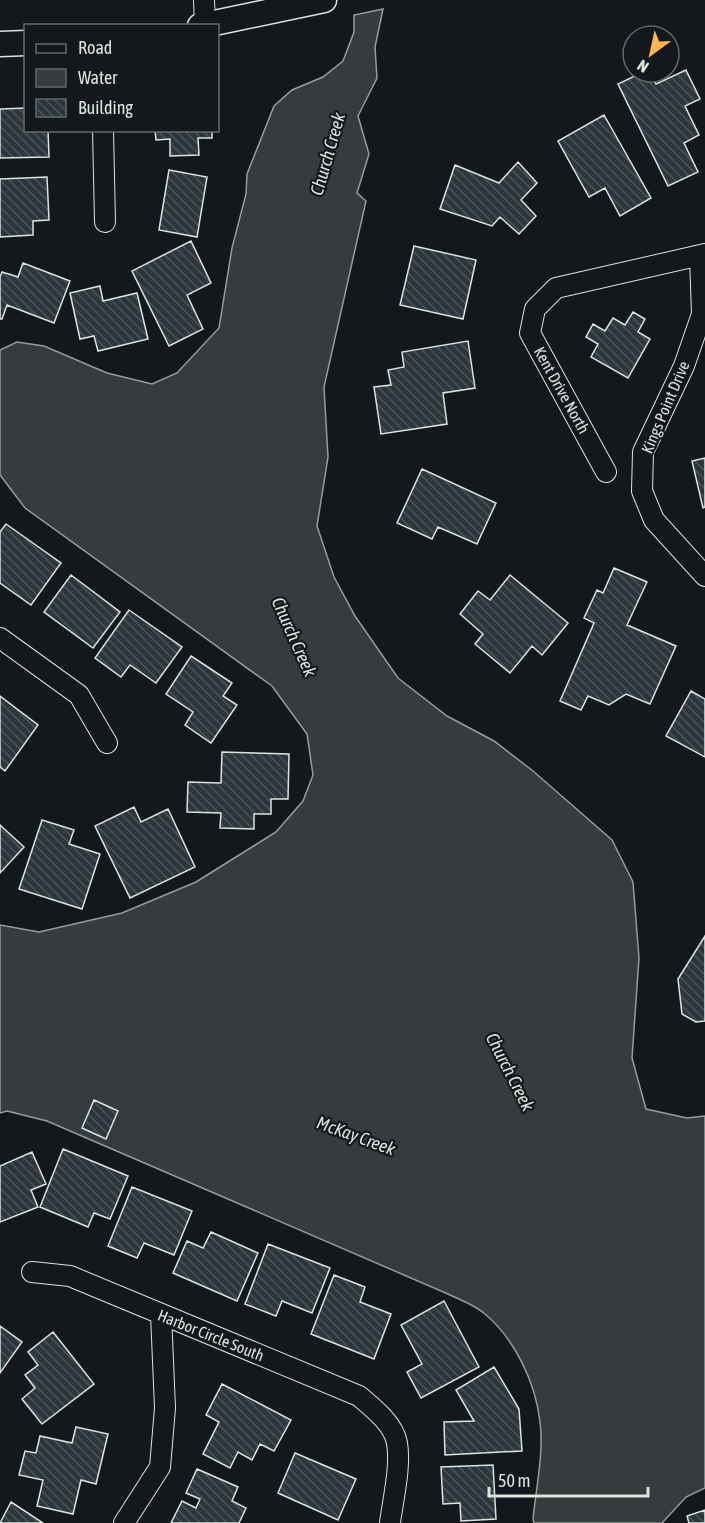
<svg xmlns="http://www.w3.org/2000/svg" width="705" height="1523" font-family="'Asap Condensed',sans-serif">
<style>
.water{fill:#363b3e;stroke:#939e99;stroke-width:1.5}
.building{fill:url(#building-back-hatch);stroke:#d8e6dc;stroke-width:1.5}
.lines{fill:none;stroke-linecap:round;stroke-linejoin:round}
.minor-casing{stroke:#d8e6dc;stroke-width:22}
.tertiary-casing{stroke:#d8e6dc;stroke-width:27}
.minor{stroke:#14181c;stroke-width:20}
.tertiary{stroke:#14181c;stroke-width:24}
.labels{text-anchor:middle;stroke-width:4.5;stroke-linejoin:round;paint-order:stroke}
.street-label{font-size:16px;fill:#d8e6dc;stroke:#14181c}
.water-label{font-size:18px;font-style:italic;fill:#d8e6dc;stroke:#14181c}
</style>
<defs>
<pattern id="building-back-hatch" width="6" height="6" patternUnits="userSpaceOnUse" patternTransform="scale(1.5)"><rect width="6" height="6" fill="#2c363c"/><path d="M-1 5l2 2M0 0l6 6M5-1l2 2" fill="none" stroke="#4a5358"/></pattern>
</defs>
<rect width="100%" height="100%" fill="#14181c"/>
<path class="water" d="M383 9 375 47 377 78 358 116 369 154 357 193 366 201 324 387 328 457 317 526 334 577 355 616 398 678 447 716 494 741 533 771 612 840 633 882 639 958 632 1058 646 1109 687 1118 705 1116V1488L686 1497 662 1523H534L533 1519C536 1489 544 1452 540 1422 536 1384 515 1339 485 1314 475 1305 460 1300 448 1294L47 1121 7 1111 0 1113V925L39 932 122 913 196 882 276 832 303 801 313 775 307 734 272 686 25 508 0 475V350L17 342 44 346 107 373 152 384 177 373 219 328 232 248 246 194 247 174 274 106 292 90 323 77 343 61 354 32V15Z"/>
<path class="building" d="M686 70 700 99 685 106 699 135 684 143 698 172 668 186 618 84 643 72H650L656 84Z
M26 108V130H48L49 157 0 158V109Z
M604 115 651 198 620 216 605 188 589 197 558 141Z
M155 130H212V138H198L199 155 170 156V139L156 140Z
M518 162 537 183 521 200 536 216 519 234 500 217 492 226 440 209 455 165 499 183Z
M169 170 207 177 197 237 159 230Z
M47 177 49 220 33 221V235L0 237V179Z
M191 241 211 283 187 295 203 329 169 346 132 271Z
M414 246 476 260 463 319 400 305Z
M23 263 70 281 54 323 7 305 2 319H0V277L2 272 18 277Z
M100 286 103 301 137 293 148 339 98 351 94 336 80 339 70 293Z
M633 312 645 319 638 332 650 339 628 378 591 357 598 344 586 337 593 324 605 331 613 318 625 325Z
M468 341 475 388 443 393 447 424 381 434 374 387 391 385 388 370 404 367 402 352Z
M705 458V507L703 508 692 461Z
M422 469 496 503 477 544 438 527 432 539 397 523Z
M6 524 61 563 31 605 0 583V532Z
M614 568 647 582 627 625 676 646 650 704 626 694 609 705 588 696 581 710 560 701 594 623 584 618 597 590 603 593Z
M71 575 120 612 93 648 44 612Z
M510 575 568 623 542 655 532 646 510 673 475 644 483 634 460 614 478 591 490 600Z
M129 610 182 647 156 683 130 665 121 677 95 658Z
M191 656 232 683 223 696 237 705 211 743 185 725 193 712 166 694Z
M691 691 705 699V757L666 736Z
M0 696 38 725 5 771 0 767Z
M222 752 289 754 288 799H271V814H254V829L220 828 221 813 187 812 188 782 221 783Z
M134 807 141 822 168 809 195 867 130 898 95 826Z
M42 820 74 830 69 844 100 854 82 909 19 889Z
M0 825 24 847 0 873Z
M705 936V1021L696 1022 682 1014 678 979Z
M94 1100 118 1111 106 1139 82 1128Z
M63 1149 128 1176 110 1219 94 1213 88 1227 40 1207Z
M32 1152 46 1184 31 1190 38 1207 0 1222V1166Z
M132 1187 192 1211 174 1255 144 1243 137 1258 108 1246Z
M211 1232 258 1253 237 1301 173 1273 187 1241 203 1248Z
M268 1244 330 1268 312 1313 282 1301 276 1316 245 1304Z
M334 1275 365 1287 360 1302 391 1314 374 1359 311 1334Z
M444 1301 479 1367 421 1398 407 1372 422 1364 401 1325Z
M0 1326 22 1342 0 1373Z
M53 1332 94 1384 42 1424 22 1399 35 1388 25 1375 38 1365 28 1352Z
M494 1367 519 1409 522 1451 445 1455 444 1422 474 1421 456 1390Z
M222 1384 291 1420 274 1451 260 1444 252 1460 238 1452 230 1468 203 1454 219 1422 206 1415Z
M76 1427 108 1434 96 1484 81 1480 73 1514 37 1506 43 1480 19 1475 25 1451 36 1453 40 1436 72 1443Z
M295 1453 356 1479 338 1520 278 1493Z
M493 1465 496 1519 461 1521 460 1503 443 1504 441 1467Z
M197 1469 238 1487 232 1501 246 1508 239 1523H171L182 1501 196 1508 200 1499 186 1493Z
M11 1502 43 1523H0Z
M705 1510V1523H689L687 1516Z"/>
<g class="lines">
<defs>
<path id="minor" d="M204 0 205 25
M103 130 105 222
M700 256 702 314 684 366 643 452 642 491 654 520 705 576
M606 472 530 333 535 309 556 288 705 254
M0 638 79 695 107 743
M32 1272 70 1276 359 1396C372 1407 394 1424 397 1443 401 1467 393 1499 390 1523
M124 1523 160 1467 165 1408 161 1314"/>
<path id="tertiary" d="M200 26 324 0
M0 44 26 43"/>
</defs>
<use href="#minor" class="minor-casing"/>
<use href="#tertiary" class="tertiary-casing"/>
<use href="#minor" class="minor"/>
<use href="#tertiary" class="tertiary"/>
</g>
<g class="labels">
<g class="street-label">
<text transform="translate(562 390) rotate(61)" y="6">Kent Drive North</text>
<text transform="translate(665 407) rotate(-67)" y="6">Kings Point Drive</text>
<text transform="translate(211 1335) rotate(22)" y="6">Harbor Circle South</text>
</g>
<g class="water-label">
<text transform="translate(328 154) rotate(-74)" y="6">Church Creek</text>
<text transform="translate(294 637) rotate(66)" y="6">Church Creek</text>
<text transform="translate(510 1072) rotate(63)" y="6">Church Creek</text>
<text transform="translate(356 1136) rotate(20)" y="6">McKay Creek</text>
</g>
</g>
<rect x="24" y="24" width="195" height="108" fill="#14181c" stroke="#626a69" stroke-width="1.5"/>
<rect x="36" y="44" width="30" height="9" fill="#14181c" stroke="#626a69" stroke-width="1.5"/>
<text x="78" y="54" font-size="18" fill="#d8e6dc">Road</text>
<rect x="36" y="69" width="30" height="18" fill="#363b3e" stroke="#626a69" stroke-width="1.5"/>
<text x="78" y="84" font-size="18" fill="#d8e6dc">Water</text>
<rect x="36" y="99" width="30" height="18" fill="url(#building-back-hatch)" stroke="#626a69" stroke-width="1.5"/>
<text x="78" y="114" font-size="18" fill="#d8e6dc">Building</text>
<g transform="translate(651 54) rotate(213)"><circle r="28" fill="#14181c" stroke="#626a69" stroke-width="1.5"/>
<path d="M0-4.5L10 22L0 15L-10 22Z" fill="#ffb74d"/>
<text y="-9" font-size="16" font-weight="bold" text-anchor="middle" fill="#d8e6dc">N</text>
</g>
<path d="M489 1487v9h159v-9" fill="none" stroke="#d8e6dc" stroke-width="3"/>
<text x="498" y="1487" font-size="18" fill="#d8e6dc" stroke="#14181c" stroke-width="4.5" paint-order="stroke">50 m</text>
</svg>
